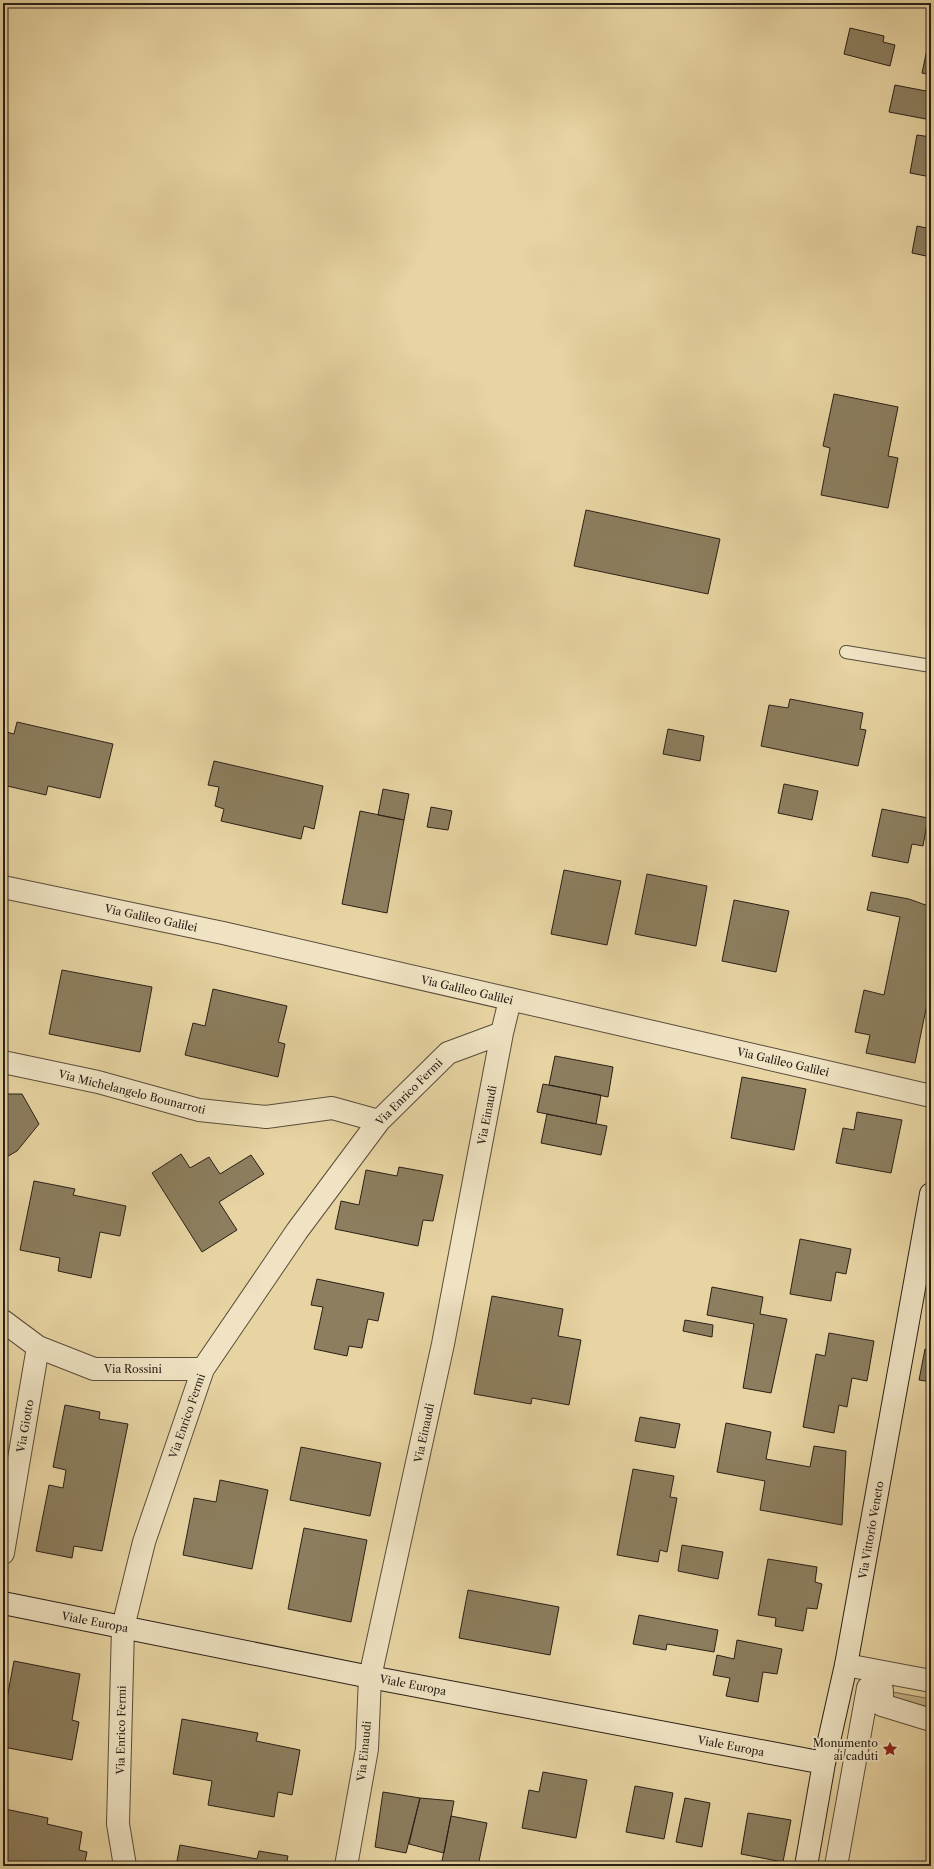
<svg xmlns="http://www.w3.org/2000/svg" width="934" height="1869" font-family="'Libre Caslon Text',serif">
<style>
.green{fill:#c7b58a;stroke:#786a50}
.building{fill:#8c7e5f;stroke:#2a2017}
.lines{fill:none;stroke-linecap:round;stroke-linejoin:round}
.lane-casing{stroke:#594d3a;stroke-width:14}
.street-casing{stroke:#594d3a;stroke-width:24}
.secondary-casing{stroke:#2a2017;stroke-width:24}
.lane{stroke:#efe3c3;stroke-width:12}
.street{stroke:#efe3c3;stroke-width:22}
.secondary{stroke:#efe3c3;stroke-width:22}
.labels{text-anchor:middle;stroke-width:3.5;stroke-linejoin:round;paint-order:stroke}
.street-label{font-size:11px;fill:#2a2017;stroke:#efe3c3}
.poi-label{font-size:11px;fill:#2a2017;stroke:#efe3c3;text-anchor:end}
</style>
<rect width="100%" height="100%" fill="#e7d4a2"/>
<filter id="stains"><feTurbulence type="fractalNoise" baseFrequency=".005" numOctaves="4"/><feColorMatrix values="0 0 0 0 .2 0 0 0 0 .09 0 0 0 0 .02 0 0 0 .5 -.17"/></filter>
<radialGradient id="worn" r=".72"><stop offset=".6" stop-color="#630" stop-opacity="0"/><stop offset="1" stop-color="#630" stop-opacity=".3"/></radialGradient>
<path class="green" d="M882 1690 931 1699V1720Z"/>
<path class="building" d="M850 28 884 36 883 42 895 45 890 66 844 54Z
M930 35 931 36V75L922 73Z
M895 85 931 92V120L889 112Z
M917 135 931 137V177L910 173Z
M917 226 931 229V257L912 253Z
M834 394 898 407 888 456 898 458 888 508 821 495 830 448 823 446Z
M586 510 720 539 708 594 574 566Z
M790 699 863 713 860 729 866 730 858 766 761 746 769 705 788 708Z
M17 722 113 744 100 798 48 786 46 795 3 785V731L14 734Z
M668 729 704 736 700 761 663 754Z
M214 761 323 786 314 829 304 826 301 839 221 821 224 809 215 806 219 787 208 785Z
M784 784 818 791 812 820 778 813Z
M383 789 409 794 404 820 378 815Z
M431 807 452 811 448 830 427 827Z
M882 809 928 818 923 846 912 844 908 863 872 856Z
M360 811 404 820 387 913 342 904Z
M564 870 621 881 607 945 551 934Z
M647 874 707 886 696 946 635 934Z
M871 892 909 899 931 907V984L915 1063 866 1053 870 1035 855 1032 864 990 884 995 900 917 867 910Z
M734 900 789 911 776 972 722 961Z
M62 970 152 987 140 1052 49 1034Z
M213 989 287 1006 278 1042 285 1044 278 1077 185 1055 193 1023 205 1026Z
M555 1056 613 1067 608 1097 549 1085Z
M742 1077 806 1089 794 1150 731 1138Z
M543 1084 601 1095 596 1124 537 1112Z
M3 1094H22L39 1124 17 1151 3 1159Z
M857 1112 902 1120 891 1173 836 1163 843 1128 854 1130Z
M547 1114 607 1126 601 1155 541 1143Z
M181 1154 190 1168 209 1157 220 1174 251 1155 264 1174 219 1202 237 1230 202 1252 152 1173Z
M399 1167 443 1175 433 1221 423 1220 418 1246 335 1229 341 1201 359 1205 366 1170 397 1176Z
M34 1181 75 1189 73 1195 126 1206 120 1236 100 1232 91 1278 58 1271 60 1258 20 1250Z
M800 1239 851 1249 846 1274 836 1272 831 1301 790 1294Z
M317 1279 384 1293 378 1321 368 1319 362 1348 349 1346 347 1356 314 1349 323 1307 311 1305Z
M712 1287 763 1297 760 1314 787 1319 771 1393 743 1388 754 1324 707 1315Z
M492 1296 563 1309 558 1336 581 1340 569 1405 532 1398 531 1404 474 1394Z
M685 1320 713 1325 712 1337 683 1331Z
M829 1333 874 1341 867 1381 852 1378 847 1407 839 1405 834 1433 803 1427 816 1354 825 1356Z
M925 1349 931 1350V1382L919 1380Z
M65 1405 100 1412 99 1419 128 1424 102 1551 74 1546 72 1558 36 1551 49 1485 63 1488 66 1470 53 1467Z
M640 1417 680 1424 675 1448 635 1441Z
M726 1423 771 1432 766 1459 810 1467 814 1446 846 1451 842 1525 760 1510 765 1481 717 1472Z
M301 1447 381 1463 370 1516 290 1500Z
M633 1469 674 1476 670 1497 677 1498 667 1552 660 1550 658 1562 617 1555Z
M220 1480 268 1490 252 1569 183 1555 194 1498 216 1502Z
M304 1528 367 1540 351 1622 288 1609Z
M682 1545 723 1552 718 1579 678 1571Z
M768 1559 817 1567 815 1582 822 1584 817 1609 807 1608 803 1631 775 1626 776 1618 758 1615Z
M468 1590 559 1607 550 1655 459 1638Z
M639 1615 718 1630 714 1652 667 1644 666 1650 633 1644Z
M737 1640 782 1649 777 1674 763 1672 758 1702 726 1696 730 1678 713 1675 717 1655 734 1659Z
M14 1661 80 1674 72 1720 79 1722 72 1760 3 1747V1720Z
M182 1719 258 1733 256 1741 300 1750 292 1795 278 1792 274 1817 208 1805 212 1781 173 1774Z
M543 1772 587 1780 576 1838 522 1828 529 1790 539 1792Z
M635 1786 673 1793 664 1839 626 1832Z
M383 1792 420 1798 406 1853 375 1847Z
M420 1798 454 1801 444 1853 409 1844Z
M685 1798 710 1803 702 1847 676 1842Z
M5 1809 48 1818 47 1824 82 1832 79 1850 87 1852 84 1866H11L3 1864V1817Z
M748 1813 791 1820 783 1862 741 1854Z
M451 1816 487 1823 478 1866H441Z
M180 1845 257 1859 259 1851 288 1856 286 1866H176Z"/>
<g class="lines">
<defs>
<path id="lane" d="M846 652 931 666"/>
<path id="street" d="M3 887 223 933 931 1096
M3 1062 98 1082 199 1110 266 1117 332 1108 379 1121
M3 1321 38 1347 94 1369H203
M3 1553 38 1347
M846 1665 931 1681
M125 1866 118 1824 123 1627 144 1542 203 1369 297 1231 379 1121 448 1053 502 1033
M346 1866 367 1749 370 1677 443 1344 502 1033 510 1000
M836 1866 868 1688 882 1690V1705L931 1720"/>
<path id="secondary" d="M3 1603 370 1677 824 1763
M806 1866 824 1763 846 1665 931 1194"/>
</defs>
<use href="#lane" class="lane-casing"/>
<use href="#street" class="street-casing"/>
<use href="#secondary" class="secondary-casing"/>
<use href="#lane" class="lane"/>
<use href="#street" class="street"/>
<use href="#secondary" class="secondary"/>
</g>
<defs>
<symbol id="sight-bare" viewBox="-9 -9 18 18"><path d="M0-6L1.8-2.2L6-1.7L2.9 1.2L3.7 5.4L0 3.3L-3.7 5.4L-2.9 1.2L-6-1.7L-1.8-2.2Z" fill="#8f2418" stroke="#efe3c3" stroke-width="2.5" paint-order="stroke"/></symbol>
</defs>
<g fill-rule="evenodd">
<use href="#sight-bare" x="879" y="1738" width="22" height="22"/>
</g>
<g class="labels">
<g class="street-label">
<text transform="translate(151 918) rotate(12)" y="4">Via Galileo Galilei</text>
<text transform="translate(467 990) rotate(13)" y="4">Via Galileo Galilei</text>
<text transform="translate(783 1062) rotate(13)" y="4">Via Galileo Galilei</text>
<text transform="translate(132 1092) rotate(14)" y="4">Via Michelangelo Bounarroti</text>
<text transform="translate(409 1092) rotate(-45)" y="4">Via Enrico Fermi</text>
<text transform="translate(487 1115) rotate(-79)" y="4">Via Einaudi</text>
<text x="133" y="1373">Via Rossini</text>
<text transform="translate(187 1416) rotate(-71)" y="4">Via Enrico Fermi</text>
<text transform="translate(25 1426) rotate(-80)" y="4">Via Giotto</text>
<text transform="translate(424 1433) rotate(-78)" y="4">Via Einaudi</text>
<text transform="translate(871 1530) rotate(-80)" y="4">Via Vittorio Veneto</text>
<text transform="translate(95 1622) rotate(11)" y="4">Viale Europa</text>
<text transform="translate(413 1685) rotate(11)" y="4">Viale Europa</text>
<text transform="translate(121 1730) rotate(-89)" y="4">Via Enrico Fermi</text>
<text transform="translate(731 1746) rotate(11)" y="4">Viale Europa</text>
<text transform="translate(364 1751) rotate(-84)" y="4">Via Einaudi</text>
</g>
<g class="poi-label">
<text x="878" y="1747">Monumento<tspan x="878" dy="13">ai caduti</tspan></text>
</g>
</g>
<rect width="934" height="1869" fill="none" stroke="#e7d4a2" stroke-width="16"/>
<rect x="4" y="4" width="926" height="1861" fill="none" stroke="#2a2017" stroke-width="2"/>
<rect x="8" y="8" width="918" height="1853" fill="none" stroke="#2a2017"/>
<rect width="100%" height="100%" filter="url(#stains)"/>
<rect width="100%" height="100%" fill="url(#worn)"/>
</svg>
